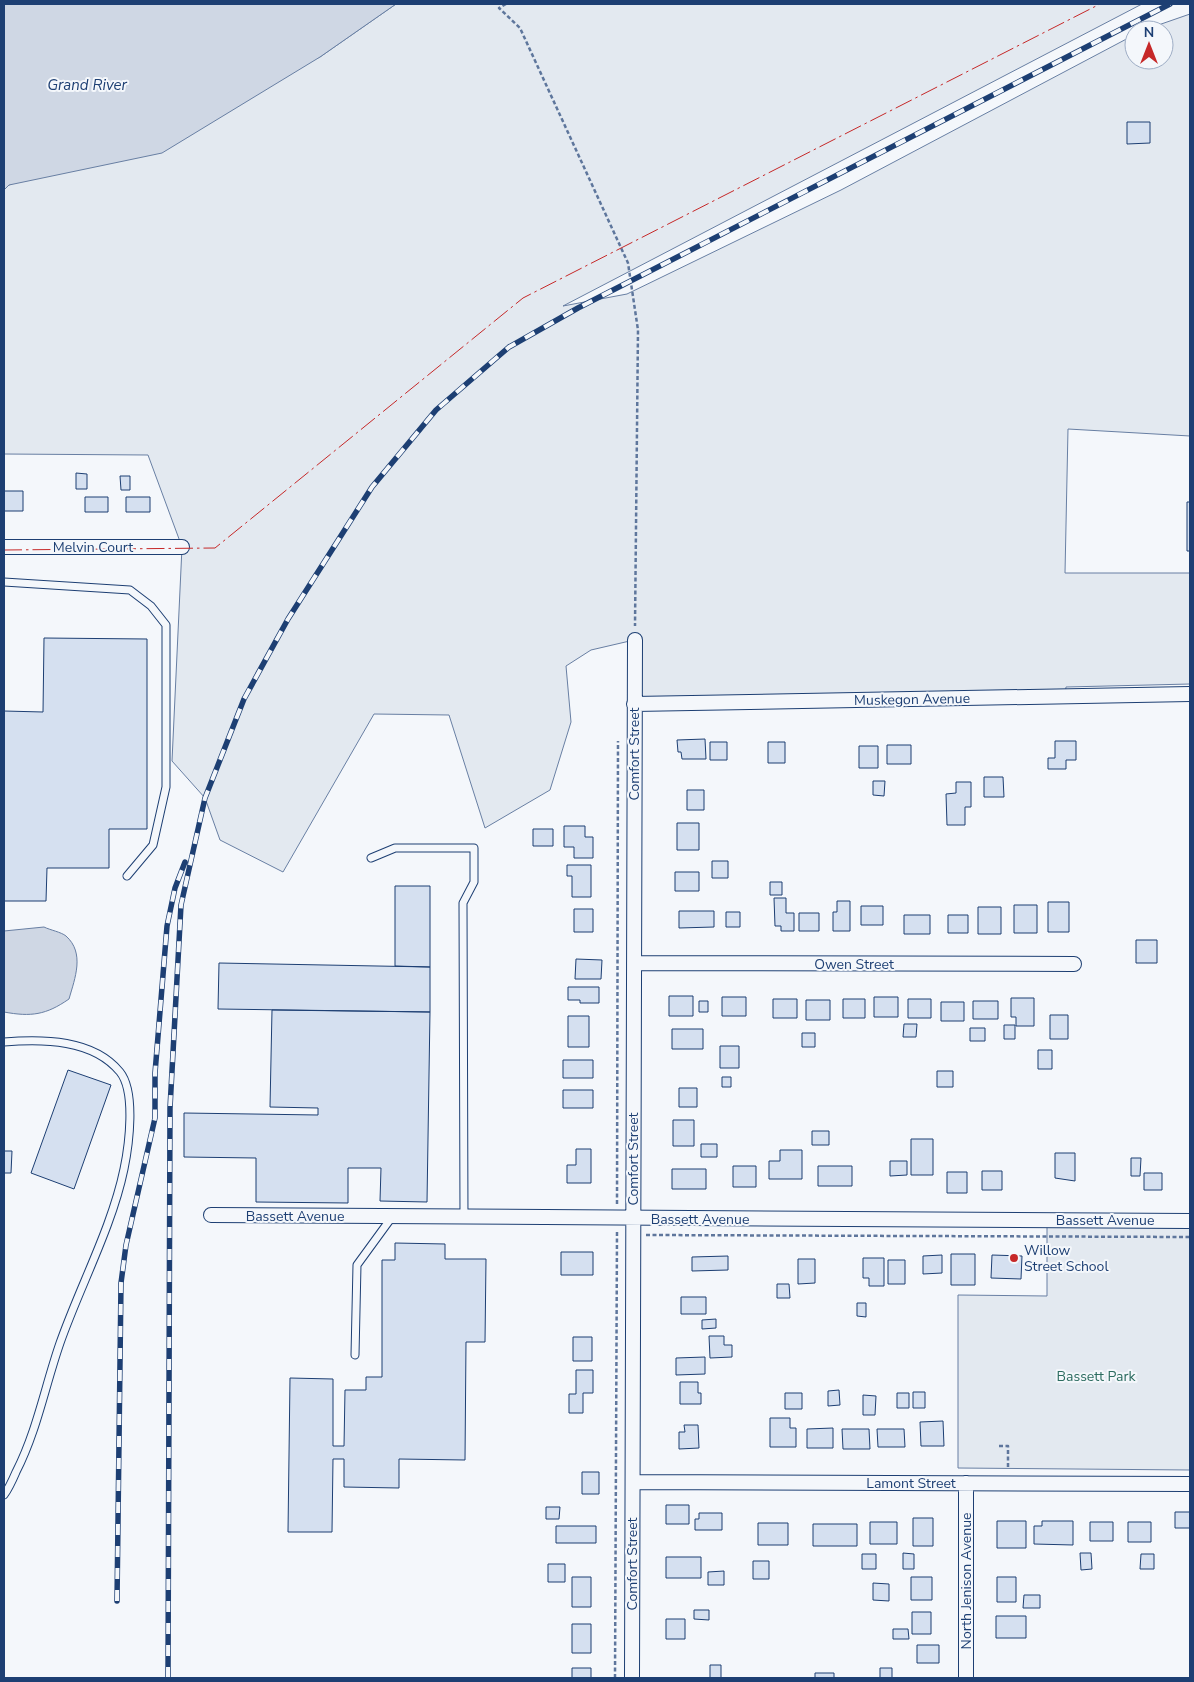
<svg xmlns="http://www.w3.org/2000/svg" width="1194" height="1682" font-family="'Nunito Sans',sans-serif">
<style>
.green{fill:#e3e9f0;stroke:#687fa3}
.water{fill:#cfd7e4;stroke:#687fa3}
.building{fill:#d5e0f0;stroke:#1d3f73}
.lines{fill:none;stroke-linecap:round;stroke-linejoin:round}
.service-casing{stroke:#1d3f73;stroke-width:9}
.minor-casing{stroke:#1d3f73;stroke-width:16}
.path{stroke:#5e769c;stroke-width:2.5;stroke-dasharray:4 2.5;stroke-linecap:butt}
.service{stroke:#f4f7fb;stroke-width:7}
.minor{stroke:#f4f7fb;stroke-width:14}
.rail-casing{stroke:#1d3f73;stroke-width:5.5}
.rail{stroke:#f4f7fb;stroke-width:4;stroke-dasharray:11;stroke-linecap:butt}
.power{stroke:#c62828;stroke-width:1;stroke-dasharray:18 4 2.5 4;stroke-linecap:butt}
.poi-dot{fill:#c62828;stroke:#f4f7fb;stroke-width:2}
.labels{text-anchor:middle;stroke-width:4;stroke-linejoin:round;paint-order:stroke}
.street-label{font-size:14px;fill:#1d3f73;stroke:#f4f7fb}
.poi-label{font-size:14px;fill:#1d3f73;stroke:#f4f7fb;text-anchor:start}
.park-label{font-size:14px;fill:#2c6c60;stroke:#f4f7fb}
.water-label{font-size:15px;font-style:italic;fill:#1d3f73;stroke:#f4f7fb}
</style>
<rect width="100%" height="100%" fill="#f4f7fb"/>
<path class="green" d="M396 4H1142L563 306 627 294 841 190 1134 35V60H1164V30H1144L1190 14V436L1068 429 1065 573H1190V684L1066 687 1065 696 634 704V640L591 650 566 666 571 722 550 790 485 828 449 715 374 714 283 872 220 840 205 798 172 761 182 547 148 455 4 454V190L9 185 320 57Z
M1047 1227 1190 1228V1470L958 1468V1295L1047 1296Z"/>
<path class="water" d="M4 4H396L320 57 162 153 9 185 4 190Z
M44 927C50 930 61 932 66 936 85 953 75 978 69 999 46 1015 31 1017 4 1012V931Z"/>
<path class="building" d="M1127 122H1150V143L1127 144Z
M76 473 87 474V489H76Z
M120 476H130V490H121Z
M4 491H23V511H4Z
M85 497H108V512H85Z
M126 497H150V512H126Z
M1187 502H1190V551H1187Z
M44 638 147 639V829H109V868H47L46 901H4V711L43 712Z
M705 739 706 759H682L681 752H678L677 740Z
M1055 741H1076V760H1066V769H1048V758H1055Z
M710 742H727V760H710Z
M768 742H785V763H768Z
M887 745H911V764H887Z
M859 746H878V768H859Z
M984 777H1003L1004 797H984Z
M873 781H885L884 796 873 795Z
M956 782H971V807H965V825H947L946 794 956 793Z
M687 790H704V810H687Z
M677 823H699V850H677Z
M564 826H585V837H593V858H574V847H564Z
M533 829H553V846H533Z
M712 861H728V878H712Z
M567 865H591V897H572V876H567Z
M675 872H699V891H675Z
M770 882H782V895H770Z
M395 886H430V967L395 966Z
M774 898H786V913H794V931H781V926H775Z
M837 901H850V931H833V912H837Z
M1048 902H1069V932H1048Z
M1014 905H1037V933H1014Z
M861 906H883V925H861Z
M978 907H1001V934H978Z
M574 909H593V932H574Z
M679 911H714V927L679 928Z
M726 912H740V927H726Z
M799 913H819V931H799Z
M904 915H930V934H904Z
M948 915H968V933H948Z
M1136 940H1157V963H1136Z
M576 959 602 960 601 979H575Z
M219 963 430 967V1012L218 1009Z
M568 987H599V1003H580V1000H568Z
M669 996H693V1016H669Z
M722 997H746V1016H722Z
M874 997H898V1017H874Z
M1011 998H1034V1026H1016V1017H1011Z
M773 999H797V1018H773Z
M843 999H865V1018H843Z
M908 999H931V1018H908Z
M806 1000H830V1020H806Z
M699 1001H708V1012H699Z
M973 1001H998V1019H973Z
M941 1002H964V1021H941Z
M272 1010 430 1012 427 1202 380 1201 381 1168H348V1203L256 1202V1158L184 1157V1113L318 1115V1108L270 1107Z
M1050 1015H1068V1039H1050Z
M568 1016H589V1047H568Z
M904 1024H917L916 1037H903Z
M1004 1025H1015V1039H1004Z
M970 1028H985V1041H970Z
M672 1029H703V1049H672Z
M802 1033H815V1047H802Z
M720 1046H739V1068H720Z
M1038 1050H1052V1069H1038Z
M563 1060H593V1078H563Z
M68 1070 111 1085 74 1189 31 1173Z
M937 1071H953V1087H937Z
M722 1077H731V1087H722Z
M679 1088H697V1107H679Z
M563 1090H593V1108H563Z
M673 1120H694V1146H673Z
M812 1131H829V1145H812Z
M911 1139H933V1175H911Z
M701 1144H717V1157H701Z
M576 1149H591V1183H567V1165H576Z
M780 1150H802V1179H769V1161H780Z
M4 1151H12L11 1173H4Z
M1055 1153H1075V1181L1055 1178Z
M1131 1158H1141L1140 1176H1131Z
M890 1161H907V1175L890 1176Z
M733 1166H756V1187H733Z
M818 1166H852V1186H818Z
M672 1169H706V1189H672Z
M982 1171H1002V1190H982Z
M947 1172H967V1193H947Z
M1144 1173H1162V1190H1144Z
M395 1243 445 1244V1259H486L485 1342H466L465 1460 399 1459V1488L344 1487V1459H333L332 1532H288L290 1378 333 1379V1446H344L345 1390H366V1377H382V1260H395Z
M561 1252H593V1275H561Z
M951 1254H975V1285H951Z
M942 1255V1273L923 1274V1256Z
M992 1255 1022 1256 1021 1279 991 1278Z
M728 1256V1270L692 1271V1257Z
M863 1258H884V1286H869V1278H863Z
M798 1259H815V1283L798 1284Z
M888 1260H905V1284H888Z
M777 1284H789L790 1298H777Z
M681 1297H706V1314H681Z
M857 1303H866V1317L857 1316Z
M716 1319V1328L702 1329V1320Z
M709 1336H724V1345H732V1357L710 1358Z
M573 1337H592V1361H573Z
M705 1357V1374L676 1375V1358Z
M576 1370H593V1393H583V1413H569V1394H576Z
M680 1382H698V1393H701V1404H680Z
M839 1390 840 1405 828 1406V1391Z
M913 1392H925V1408H913Z
M785 1393H802V1409H785Z
M897 1393H909V1408H897Z
M863 1395 876 1396 875 1415H863Z
M770 1418H790V1428H796V1447H770Z
M943 1421 944 1446H921L920 1422Z
M684 1425H698L699 1448 679 1449V1432H685Z
M833 1428V1448H807V1429Z
M842 1429H869L870 1449H843Z
M877 1429H904L905 1447H878Z
M582 1472H599V1494H582Z
M666 1505H689V1524H666Z
M546 1507H560L559 1519H546Z
M1175 1512H1190V1528H1175Z
M699 1513H722V1530H695V1519H699Z
M913 1518H933V1546H913Z
M997 1521H1026V1548H997Z
M1042 1521H1073V1545L1034 1544V1526H1042Z
M870 1522H897V1544H870Z
M1090 1522H1113V1541H1090Z
M1128 1522H1151V1542H1128Z
M758 1523H788V1545H758Z
M813 1524H857V1546H813Z
M556 1526H596V1543H556Z
M903 1553 914 1554V1569H903Z
M1080 1553H1091L1092 1569 1081 1570Z
M862 1554H876V1569H862Z
M1141 1554H1154V1569H1140Z
M666 1557H701V1578H666Z
M753 1561H769V1579H753Z
M548 1564H565V1582H548Z
M724 1571V1585H708V1572Z
M572 1577H591V1607H572Z
M911 1577H932V1600H911Z
M997 1577H1016V1602H997Z
M873 1583 889 1584V1601L873 1600Z
M1024 1595H1040V1608H1023Z
M694 1610H709V1620L694 1619Z
M912 1612H931V1634H912Z
M996 1616H1026V1638H996Z
M666 1619H685V1639H666Z
M572 1624H591V1653H572Z
M893 1629H908L909 1639H893Z
M917 1645H939V1663H917Z
M710 1665H721V1678H710Z
M572 1668H591V1678H572Z
M880 1668H892V1678H880Z
M815 1673H834V1678H815Z"/>
<g class="lines">
<defs>
<path id="service" d="M4 582 130 590 151 606 166 625V787L153 845 127 876
M371 858 395 848H474V882L463 903 464 1217
M4 1042C43 1039 93 1039 120 1072 136 1092 129 1145 124 1169 112 1227 80 1286 60 1343 45 1386 37 1431 16 1472 13 1479 9 1488 4 1495
M355 1355 357 1265 392 1217"/>
<path id="minor" d="M4 547H182
M634 704 1190 694
M634 963 1074 964
M211 1215 1190 1221
M633 1482 1190 1484
M966 1483V1678
M632 1678 635 640"/>
</defs>
<use href="#service" class="service-casing"/>
<use href="#minor" class="minor-casing"/>
<path class="path" d="M506 4 499 8 520 28 628 263 638 330 635 626
M617 1204 618 741
M646 1235 1190 1237
M999 1446H1008V1469
M615 1678 617 1232"/>
<use href="#service" class="service"/>
<use href="#minor" class="minor"/>
<defs>
<path id="rail" d="M117 1601 121 1283 126 1245 155 1118V1073L167 926 175 888 185 862
M168 1678 170 1108 181 905 205 798 244 699 288 619 372 487 436 410 509 347 578 308 1170 4"/>
</defs>
<use href="#rail" class="rail-casing"/>
<use href="#rail" class="rail"/>
<path class="power" d="M4 550 215 548 523 298 1100 4"/>
</g>
<circle class="poi-dot" cx="1014" cy="1258" r="5"/>
<g class="labels">
<g class="street-label">
<text x="93" y="552">Melvin Court</text>
<text transform="translate(912 699) rotate(-1)" y="5">Muskegon Avenue</text>
<text transform="translate(634 754) rotate(-90)" y="5">Comfort Street</text>
<text x="854" y="969">Owen Street</text>
<text transform="translate(633 1159) rotate(-90)" y="5">Comfort Street</text>
<text x="295" y="1221">Bassett Avenue</text>
<text x="700" y="1224">Bassett Avenue</text>
<text x="1105" y="1225">Bassett Avenue</text>
<text x="911" y="1488">Lamont Street</text>
<text transform="translate(632 1564) rotate(-90)" y="5">Comfort Street</text>
<text transform="translate(966 1581) rotate(-90)" y="5">North Jenison Avenue</text>
</g>
<g class="poi-label">
<text x="1024" y="1255">Willow<tspan x="1024" dy="16">Street School</tspan></text>
</g>
<g class="park-label">
<text x="1096" y="1381">Bassett Park</text>
</g>
<g class="water-label">
<text x="87" y="90">Grand River</text>
</g>
</g>
<rect width="1194" height="1682" fill="none" stroke="#1d3f73" stroke-width="10"/>
<g transform="translate(1149 45)"><circle r="24" fill="#f4f7fb" stroke="#9eadc5"/>
<path d="M0-4L9 19L0 12L-9 19Z" fill="#c62828"/>
<text y="-8" font-size="14" font-weight="bold" text-anchor="middle" fill="#1d3f73">N</text>
</g>
</svg>
